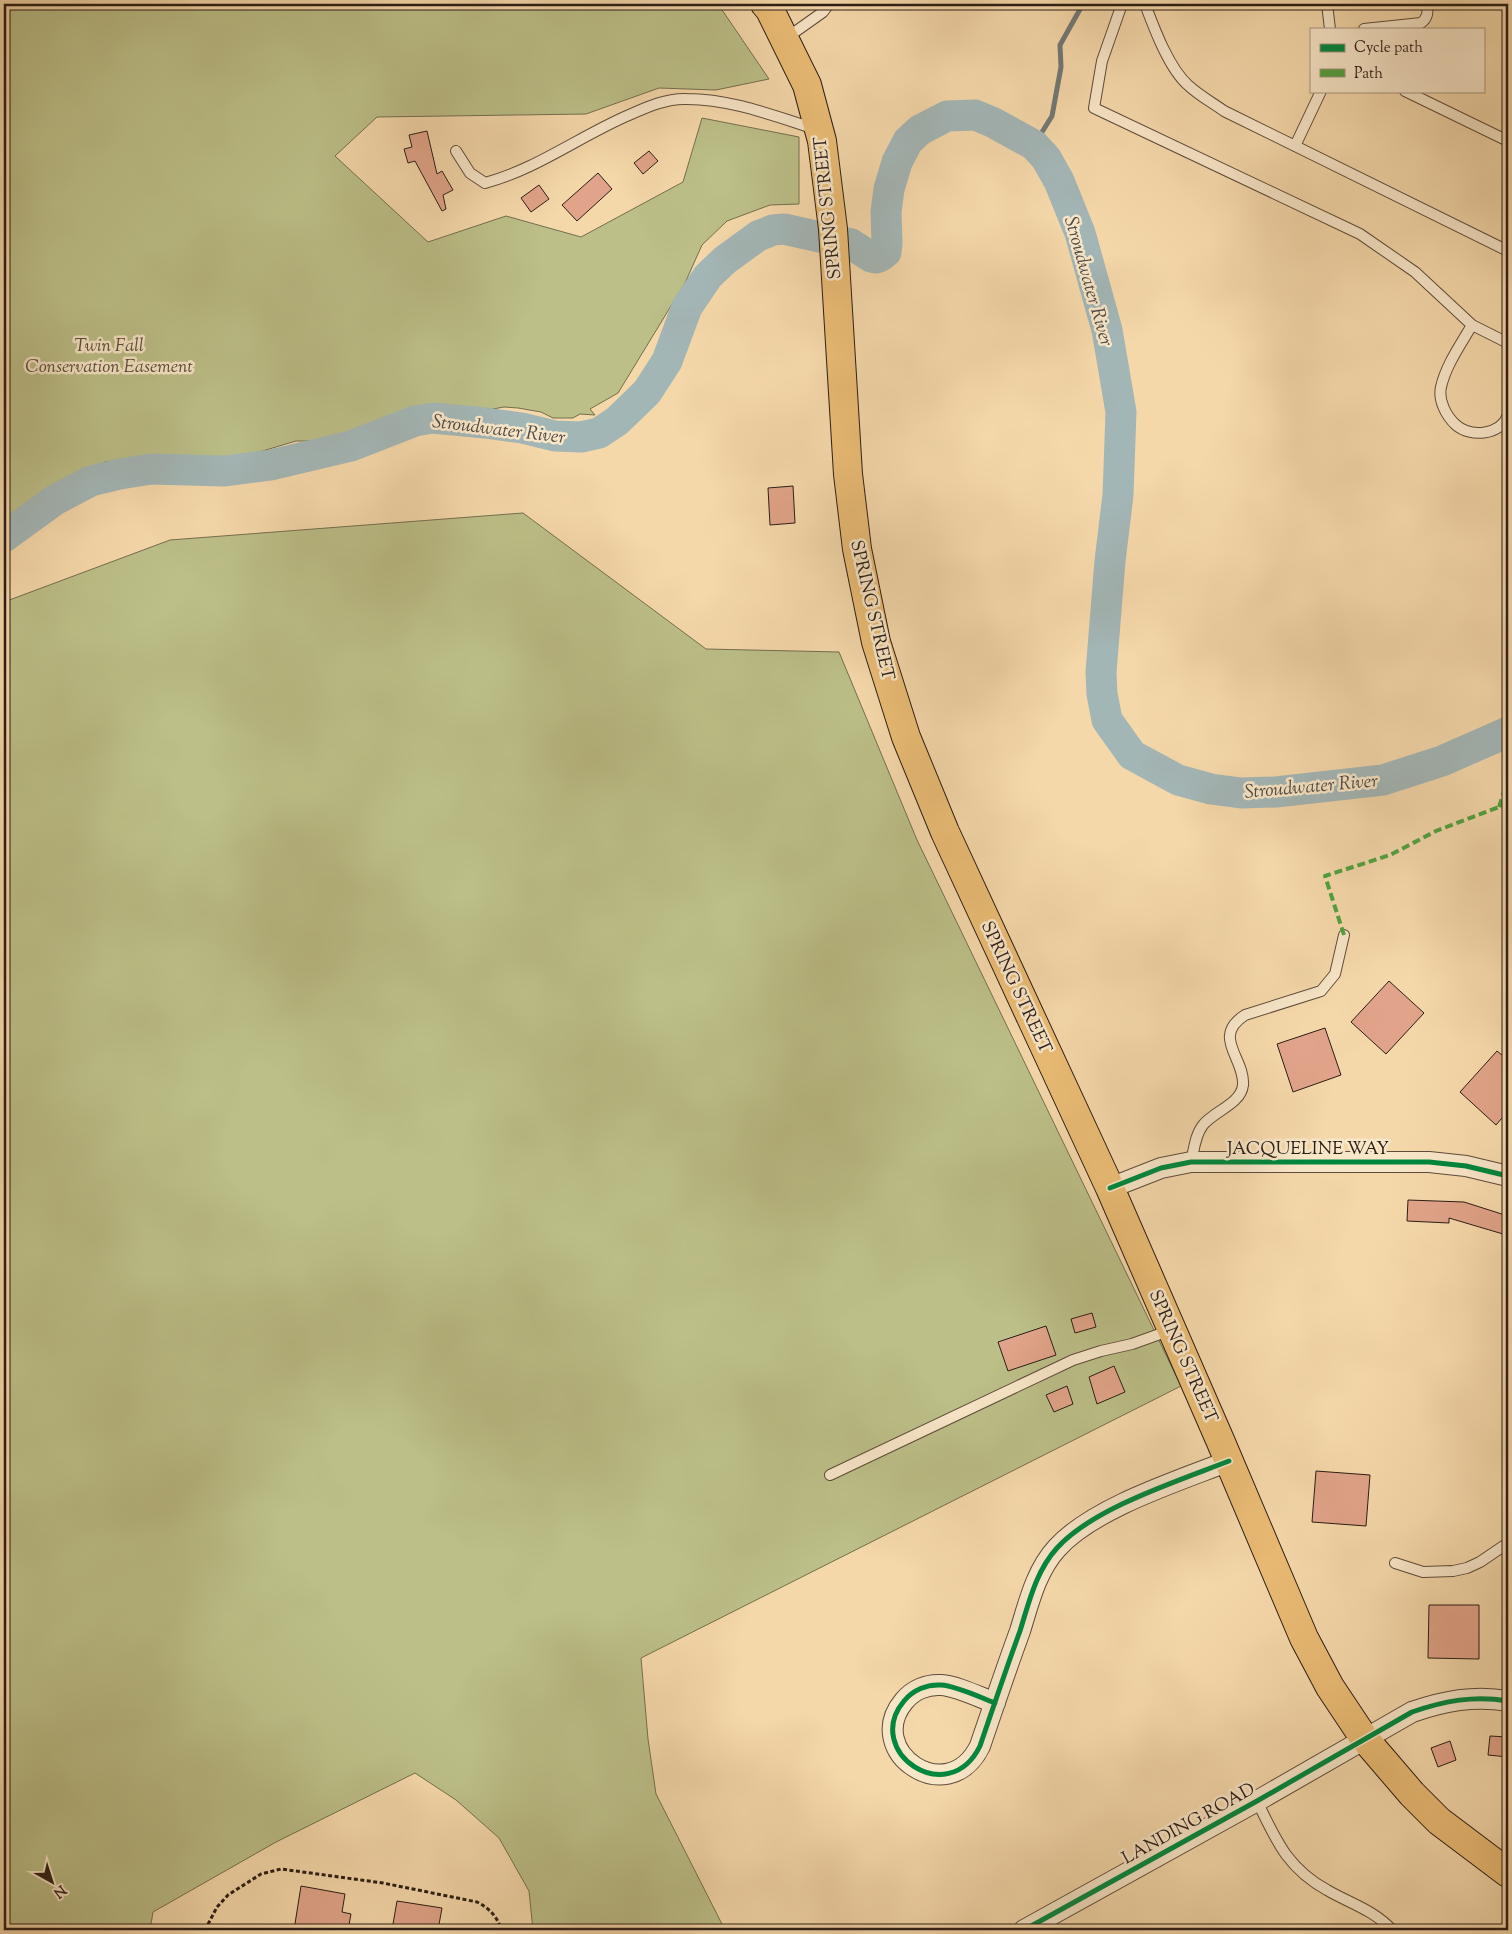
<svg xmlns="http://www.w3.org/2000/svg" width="1512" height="1934" font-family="'Sorts Mill Goudy',serif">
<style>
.green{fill:#bcbf88;stroke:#746e4e}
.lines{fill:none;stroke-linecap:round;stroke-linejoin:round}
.stream{stroke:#737976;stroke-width:5}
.river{stroke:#a3b6b6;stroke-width:31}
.building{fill:#e1a48a;stroke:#2b1d15}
.lane-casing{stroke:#5e4c3a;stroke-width:12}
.street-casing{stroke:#5e4c3a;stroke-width:22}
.primary-casing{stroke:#2b1d15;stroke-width:30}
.path{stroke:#2b1d15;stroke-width:3;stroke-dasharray:4 2.5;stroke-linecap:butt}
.lane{stroke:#f8e6c8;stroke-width:10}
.street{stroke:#f8e6c8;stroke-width:20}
.primary{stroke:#eabc75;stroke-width:28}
.quiet{stroke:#51a240;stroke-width:4;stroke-dasharray:8 4;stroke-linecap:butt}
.cycleway-casing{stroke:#f8e6c8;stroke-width:8}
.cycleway{stroke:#00873e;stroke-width:5}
.labels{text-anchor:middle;stroke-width:5;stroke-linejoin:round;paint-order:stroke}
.street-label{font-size:18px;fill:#2b1d15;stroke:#f8e6c8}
.park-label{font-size:18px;font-style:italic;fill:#564e38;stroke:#f8e6c8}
.water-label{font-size:19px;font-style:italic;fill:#4f4b45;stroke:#f8e6c8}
</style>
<rect width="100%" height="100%" fill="#f5d8aa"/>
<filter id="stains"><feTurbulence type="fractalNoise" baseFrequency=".004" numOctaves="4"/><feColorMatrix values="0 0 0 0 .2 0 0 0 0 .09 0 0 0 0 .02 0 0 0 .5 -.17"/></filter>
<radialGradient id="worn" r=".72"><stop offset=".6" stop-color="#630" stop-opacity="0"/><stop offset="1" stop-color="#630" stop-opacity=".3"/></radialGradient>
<path class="green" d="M4 4H718L769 79 716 90 659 88 586 114 377 117 335 156 428 242 506 216 581 237 683 182 702 118 799 137V204L770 205 727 221 702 245 685 283 618 393 590 409 595 415 580 414 573 418H553L541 412 518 408 504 407 476 412 425 407 406 413 397 418 378 438 371 441H358L355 448 351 450 332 448 318 441H296L249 455 205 461 172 458 105 462 81 472 50 495 16 525 4 528Z
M523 513 706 649 839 652 917 840 1181 1386 641 1658 648 1739 656 1794 725 1930H533L529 1891 499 1838 456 1800 415 1773 276 1842 153 1912 150 1930H4V602L170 540Z"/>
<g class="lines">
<path class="stream" d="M1034 145 1052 116 1061 67 1060 45 1083 4"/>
<path class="river" d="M4 537 55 500 91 481 120 474 151 469 225 471 271 465 351 446 415 421 433 418 485 423 522 428 555 436 581 437 599 433 617 421 647 392 667 361 687 307 708 276 725 260 758 236 773 230 784 229 851 244 871 257 876 258 881 256 886 252 887 243 886 212 889 189 897 162 908 141 920 130 947 116 975 115 992 122 1034 145 1046 158 1059 181 1080 233 1107 330 1121 412 1118 495 1110 561 1101 672 1102 694 1107 720 1132 755 1178 780 1211 789 1241 793 1276 792 1383 780 1442 761 1508 732"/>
</g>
<path class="building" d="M427 131 437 174 442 171 453 190 443 195 446 209 442 211 415 161 408 163 404 149 412 147 409 135Z
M649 151 658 161 643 174 634 163Z
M598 173 612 189 577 221 562 205Z
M539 185 549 199 531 212 521 198Z
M793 486 795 523 770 525 768 488Z
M1389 981 1424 1013 1386 1054 1351 1022Z
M1325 1028 1341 1075 1293 1092 1277 1044Z
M1497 1051 1508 1060V1111L1496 1125 1460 1092Z
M1408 1200 1464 1202 1508 1216 1503 1234 1449 1218V1223L1407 1221Z
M1092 1313 1096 1327 1075 1333 1071 1319Z
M1046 1326 1056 1355 1008 1371 998 1342Z
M1114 1366 1125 1392 1097 1404 1089 1377Z
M1067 1386 1073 1404 1054 1412 1046 1395Z
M1316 1471 1370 1475 1366 1526 1312 1522Z
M1429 1605H1479V1659L1428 1658Z
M1490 1736 1508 1737V1757L1488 1755Z
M1450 1741 1456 1760 1438 1767 1431 1748Z
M301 1886 345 1894 342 1912 351 1914 348 1930H294Z
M397 1901 442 1908 438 1930H392Z"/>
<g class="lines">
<defs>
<path id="lane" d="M1122 4 1102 61 1094 108 1360 234 1415 272 1472 325 1508 343
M1145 4C1154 28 1169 69 1189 86 1200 96 1213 103 1224 111L1508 251
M1327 4 1330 29
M1364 29 1421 23C1428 18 1428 12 1427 4
M785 39 823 12 829 4
M1405 91 1508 141
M1295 146 1321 91
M456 151 470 173 485 183C537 169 580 136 629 115 647 107 667 98 687 99 731 99 774 116 816 129
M1472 325C1461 344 1446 365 1441 387 1438 400 1446 416 1456 425 1471 438 1501 435 1508 415
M1191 1162C1194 1150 1195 1135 1203 1125 1214 1111 1241 1104 1243 1085 1245 1058 1211 1037 1245 1015L1321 991 1335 974 1344 935
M830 1475 1073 1360 1101 1351 1132 1344 1171 1330
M1395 1563 1423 1572 1453 1571 1467 1568 1480 1562 1508 1543
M1257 1801C1276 1840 1287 1868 1327 1890 1349 1903 1374 1910 1392 1930"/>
<path id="street" d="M1110 1188 1161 1168 1191 1162H1429L1466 1166 1508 1176
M995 1703C979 1697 957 1686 941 1685 927 1684 913 1690 904 1701 862 1751 948 1811 980 1746 993 1708 1006 1669 1020 1631 1029 1602 1036 1571 1057 1548 1093 1508 1178 1481 1229 1461
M1024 1930 1257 1801 1412 1712C1444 1701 1474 1695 1508 1701"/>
<path id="primary" d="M765 4 770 10 807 85 822 141 833 229 848 474 857 549 876 642 906 737 945 832 1110 1188 1220 1440 1304 1638 1330 1687 1364 1738 1412 1794 1439 1821 1508 1873"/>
</defs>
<use href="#lane" class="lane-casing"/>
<use href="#street" class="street-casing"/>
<use href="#primary" class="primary-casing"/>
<path class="path" d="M205 1930 217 1907 228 1895 261 1874 281 1869 383 1883 477 1902C489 1908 498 1917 501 1930"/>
<use href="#lane" class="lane"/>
<use href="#street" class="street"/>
<use href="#primary" class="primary"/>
<path class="quiet" d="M1499 807 1506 786H1508
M1344 935 1325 876 1390 855 1436 831 1499 807 1508 806"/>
<defs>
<path id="cycleway" d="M1110 1188 1161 1168 1191 1162H1429L1466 1166 1508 1176
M995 1703C979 1697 957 1686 941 1685 927 1684 913 1690 904 1701 862 1751 948 1811 980 1746 993 1708 1006 1669 1020 1631 1029 1602 1036 1571 1057 1548 1093 1508 1178 1481 1229 1461
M1024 1930 1257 1801 1412 1712C1444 1701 1474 1695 1508 1701"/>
</defs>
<use href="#cycleway" class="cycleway-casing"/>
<use href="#cycleway" class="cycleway"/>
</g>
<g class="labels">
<g class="street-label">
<text transform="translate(827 208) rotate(-96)" y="6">SPRING STREET</text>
<text transform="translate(873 610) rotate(77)" y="6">SPRING STREET</text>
<text transform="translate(1017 987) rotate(65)" y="6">SPRING STREET</text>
<text x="1308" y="1154">JACQUELINE WAY</text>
<text transform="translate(1184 1356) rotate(66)" y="6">SPRING STREET</text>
<text transform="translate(1188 1823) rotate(-29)" y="6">LANDING ROAD</text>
</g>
<g class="park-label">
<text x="109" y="351">Twin Fall<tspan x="109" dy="21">Conservation Easement</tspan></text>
</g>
<g class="water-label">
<text transform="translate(1090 281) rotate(74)" y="7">Stroudwater River</text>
<text transform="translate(499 428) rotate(7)" y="7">Stroudwater River</text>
<text transform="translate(1311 785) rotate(-5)" y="7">Stroudwater River</text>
</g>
</g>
<rect width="1512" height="1934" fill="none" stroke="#f5d8aa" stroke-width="20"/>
<rect x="5" y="5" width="1502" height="1924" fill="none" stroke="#2b1d15" stroke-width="2.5"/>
<rect x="10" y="10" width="1492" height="1914" fill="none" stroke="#2b1d15"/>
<rect x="1310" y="28" width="175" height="65" fill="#f8e6c8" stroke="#a69680"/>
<rect x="1320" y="44" width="25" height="8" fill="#00873e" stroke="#a69680"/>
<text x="1354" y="52" font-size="15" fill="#2b1d15">Cycle path</text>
<rect x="1320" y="69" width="25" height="8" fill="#51a240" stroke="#a69680"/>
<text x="1354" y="78" font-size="15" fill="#2b1d15">Path</text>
<g transform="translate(52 1882) rotate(141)" stroke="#f8e6c8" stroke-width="4" paint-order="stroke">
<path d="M0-4L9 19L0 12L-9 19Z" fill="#2b1d15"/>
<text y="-8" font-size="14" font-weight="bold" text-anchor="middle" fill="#2b1d15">N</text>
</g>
<rect width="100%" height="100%" filter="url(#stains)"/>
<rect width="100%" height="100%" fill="url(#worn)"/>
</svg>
